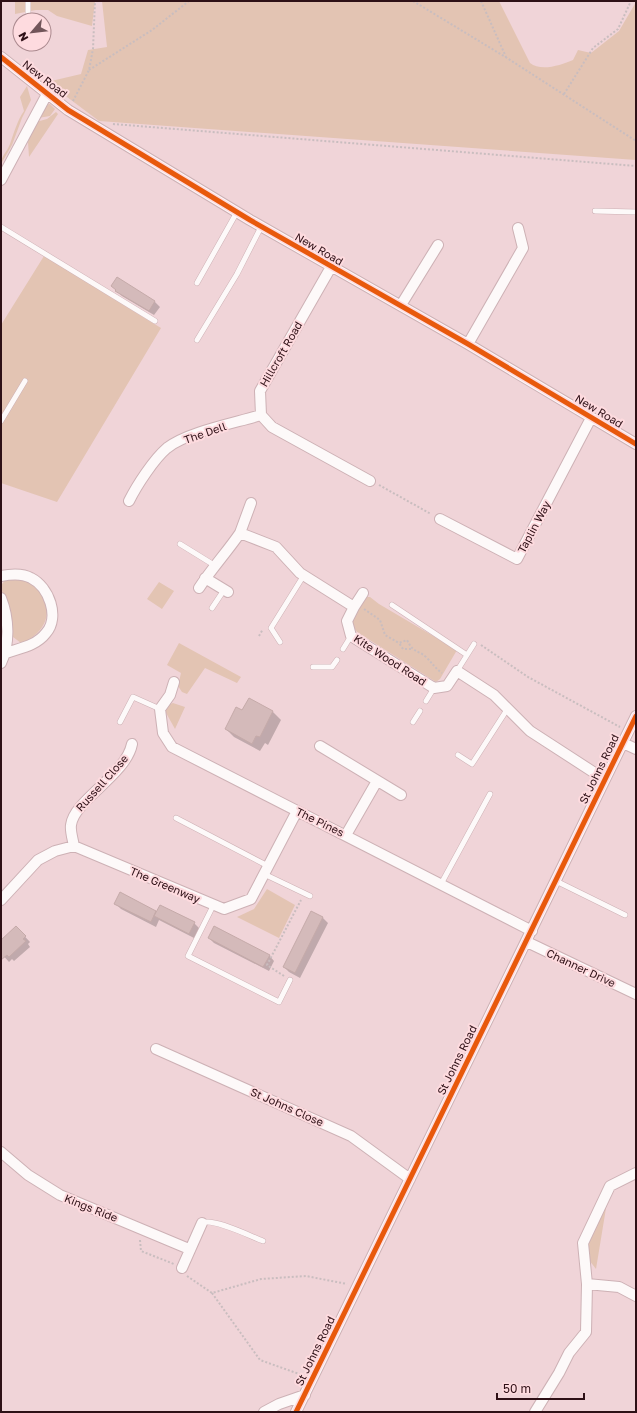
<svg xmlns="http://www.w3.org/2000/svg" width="637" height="1413" font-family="'Golos Text',sans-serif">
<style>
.green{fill:#e3c4b3}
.shadow{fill:#0003}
.building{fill:#d4baba;stroke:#c5aaa9}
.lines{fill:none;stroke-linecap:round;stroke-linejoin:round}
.service-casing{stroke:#cdb1b5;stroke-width:6}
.minor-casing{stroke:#cdb1b5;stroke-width:12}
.path{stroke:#c9bdbf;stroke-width:2;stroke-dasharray:2 2;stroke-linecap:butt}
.service{stroke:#fdf9f9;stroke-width:5}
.minor{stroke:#fdf9f9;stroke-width:10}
.cycleway-casing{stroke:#fedbdf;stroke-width:8}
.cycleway{stroke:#e8590c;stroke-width:5}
.labels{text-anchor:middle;stroke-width:4;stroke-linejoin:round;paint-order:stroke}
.street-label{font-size:11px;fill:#2e1016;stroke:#fedbdf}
</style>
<rect width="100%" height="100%" fill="#f0d4d8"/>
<path class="green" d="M15 1H95L92 26 57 16 48 10H36L15 14Z
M102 1H499L530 63C541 72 561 65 573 60L578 50 591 53 619 31 636 2V160L99 121 47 82 81 74 88 50 107 47Z
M27 86 31 100 22 118 12 145 1 164C1 156 7 152 10 144 14 133 17 121 24 111L20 97Z
M50 104 55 109 50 116 38 118 19 154 43 105Z
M56 112 58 114 29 157 28 142 36 122 47 119Z
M44 256 161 328 57 502 1 483V325Z
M21 578C26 581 33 583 37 588 56 609 46 634 21 643L13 637 11 620 2 591V584L6 579Z
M159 582 174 591 162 609 147 599Z
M366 597H370L379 604 457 650 440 679 436 682 357 632 352 625 353 619Z
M179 643 241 677 237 683 205 668 187 694 182 692 178 686 181 673 167 665Z
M173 703 185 707 175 729 165 711 168 705Z
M267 889 295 905 279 938 237 917 254 909Z
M607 1202 596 1269 589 1260 588 1240Z"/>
<path class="shadow" d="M117 278 155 302 160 307 154 315 122 296 117 291Z
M249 699 273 712 281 720 268 745 265 743 260 751 234 737 226 729 243 712Z
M116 904 156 911 194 923 199 928 194 938 159 920 156 927 121 909Z
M312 912 323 918 328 923 300 978 289 972 284 967Z
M16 927 30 942 28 944 30 947 14 961 12 959 9 962 1 953V941Z
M209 938 269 955 274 961 269 971 214 943Z"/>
<path class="building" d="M117 277 155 301 149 311 115 291 116 290 111 286Z
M249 698 273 711 260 737 256 736 252 744 225 729 236 707 242 710Z
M120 892 156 911 151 922 114 904Z
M160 905 195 922 189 934 154 916Z
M311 911 323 917 295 973 283 967Z
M16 926 26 936 23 939 26 941 9 957 7 955 1 960V940Z
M214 926 270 955 263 967 208 938Z"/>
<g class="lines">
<defs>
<path id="service" d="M28 1V20
M595 211 636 212
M1 227 155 321
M197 283 237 212
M197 340 237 274 261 227
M1 421 25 381
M180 544 214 565
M392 605 467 655
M212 608 224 590
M280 642 271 628 304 575
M343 649 351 636
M313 667H332L337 660
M457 671 474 644
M426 701 434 688
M120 722 133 697 160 709
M413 722 420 711
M458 755 472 764 508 708
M176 818 268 866
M264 874 310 896
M556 881 625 915
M441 884 490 794
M213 906 188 956 279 1002 290 980
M202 1223C212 1217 252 1237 263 1241"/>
<path id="minor" d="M1 57 68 110 250 220 468 344 636 444
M1 180 47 94
M331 267 260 391 261 415 272 427 370 481
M401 305 438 245
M468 344 523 248 518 228
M129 501C137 485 154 459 167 448 187 432 235 423 261 415
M440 519 517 559 591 418
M240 533 251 503
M1 576C11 574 22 573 31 578 49 587 60 617 46 633 36 646 20 648 6 653
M205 578 228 592
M199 588C212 568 227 552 240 533L276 547 300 573 354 607 347 621 351 636 434 688 447 686 457 671 494 695 530 731 604 779
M1 598C9 618 10 644 1 663
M354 607 363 593
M174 682 170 695 160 709 163 733 172 747 532 931
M623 743 636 749
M320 746 401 795
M346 835 377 781
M74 846C73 840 70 831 71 825 74 800 126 775 132 744
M1 900 38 860 55 851 74 846 224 909 251 899 297 811
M527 942 636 994
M156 1049 351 1136 410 1179
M1 1152 28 1175 60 1195 189 1249
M182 1268 202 1223
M587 1284 619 1287 636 1296
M264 1412 279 1404 305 1395
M296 1412 636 716
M535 1412 559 1373 569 1353 586 1332 587 1284 583 1243 610 1186 636 1173"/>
</defs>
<use href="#service" class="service-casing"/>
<use href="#minor" class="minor-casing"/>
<path class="path" d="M413 1 507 58 636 141
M481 1 506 57
M89 70 152 30 189 1
M564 94 593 48 618 29 631 1
M73 101 89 70 93 49 95 1
M113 124 636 166
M379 485 431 514
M364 609 380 620 385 635 399 643
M259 636 263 629
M481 645 528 677 620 727
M411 649H403L399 643 407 640C414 654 417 649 426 657 432 663 435 668 442 673
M284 976 267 965 301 900
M140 1240 141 1251 174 1264
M187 1276 212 1293 261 1279 306 1276 347 1284
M212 1293 260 1360 302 1375"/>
<use href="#service" class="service"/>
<use href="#minor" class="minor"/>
<defs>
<path id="cycleway" d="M1 57 68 110 250 220 468 344 636 444
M296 1412 636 716"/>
</defs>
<use href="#cycleway" class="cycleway-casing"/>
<use href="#cycleway" class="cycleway"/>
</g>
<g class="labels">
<g class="street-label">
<text transform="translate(45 79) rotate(38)" y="4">New Road</text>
<text transform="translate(319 249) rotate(30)" y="4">New Road</text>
<text transform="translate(281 354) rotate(-60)" y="4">Hillcroft Road</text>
<text transform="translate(599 411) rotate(31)" y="4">New Road</text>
<text transform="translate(205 433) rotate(-19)" y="4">The Dell</text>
<text transform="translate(534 527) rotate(-62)" y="4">Taplin Way</text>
<text transform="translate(390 660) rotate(33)" y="4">Kite Wood Road</text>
<text transform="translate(599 769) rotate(-64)" y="4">St Johns Road</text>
<text transform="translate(102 783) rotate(-48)" y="4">Russell Close</text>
<text transform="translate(320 822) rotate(26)" y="4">The Pines</text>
<text transform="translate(165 885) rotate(23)" y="4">The Greenway</text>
<text transform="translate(581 968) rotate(25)" y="4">Channer Drive</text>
<text transform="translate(457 1060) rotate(-64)" y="4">St Johns Road</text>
<text transform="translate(287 1107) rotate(24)" y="4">St Johns Close</text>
<text transform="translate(91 1208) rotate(22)" y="4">Kings Ride</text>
<text transform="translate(315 1351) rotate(-64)" y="4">St Johns Road</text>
</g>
</g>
<rect width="637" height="1413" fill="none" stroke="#2e1016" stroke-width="4"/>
<g transform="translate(32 32) rotate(242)"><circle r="19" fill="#fedbdf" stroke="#ab8a8f"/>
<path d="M0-3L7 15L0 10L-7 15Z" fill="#72555a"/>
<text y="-6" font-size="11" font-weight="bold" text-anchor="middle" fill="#2e1016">N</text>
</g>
<path d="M497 1393v6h87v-6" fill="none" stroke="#2e1016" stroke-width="2"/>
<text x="503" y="1393" font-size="12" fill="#2e1016" stroke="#fedbdf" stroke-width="3" paint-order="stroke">50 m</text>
</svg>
